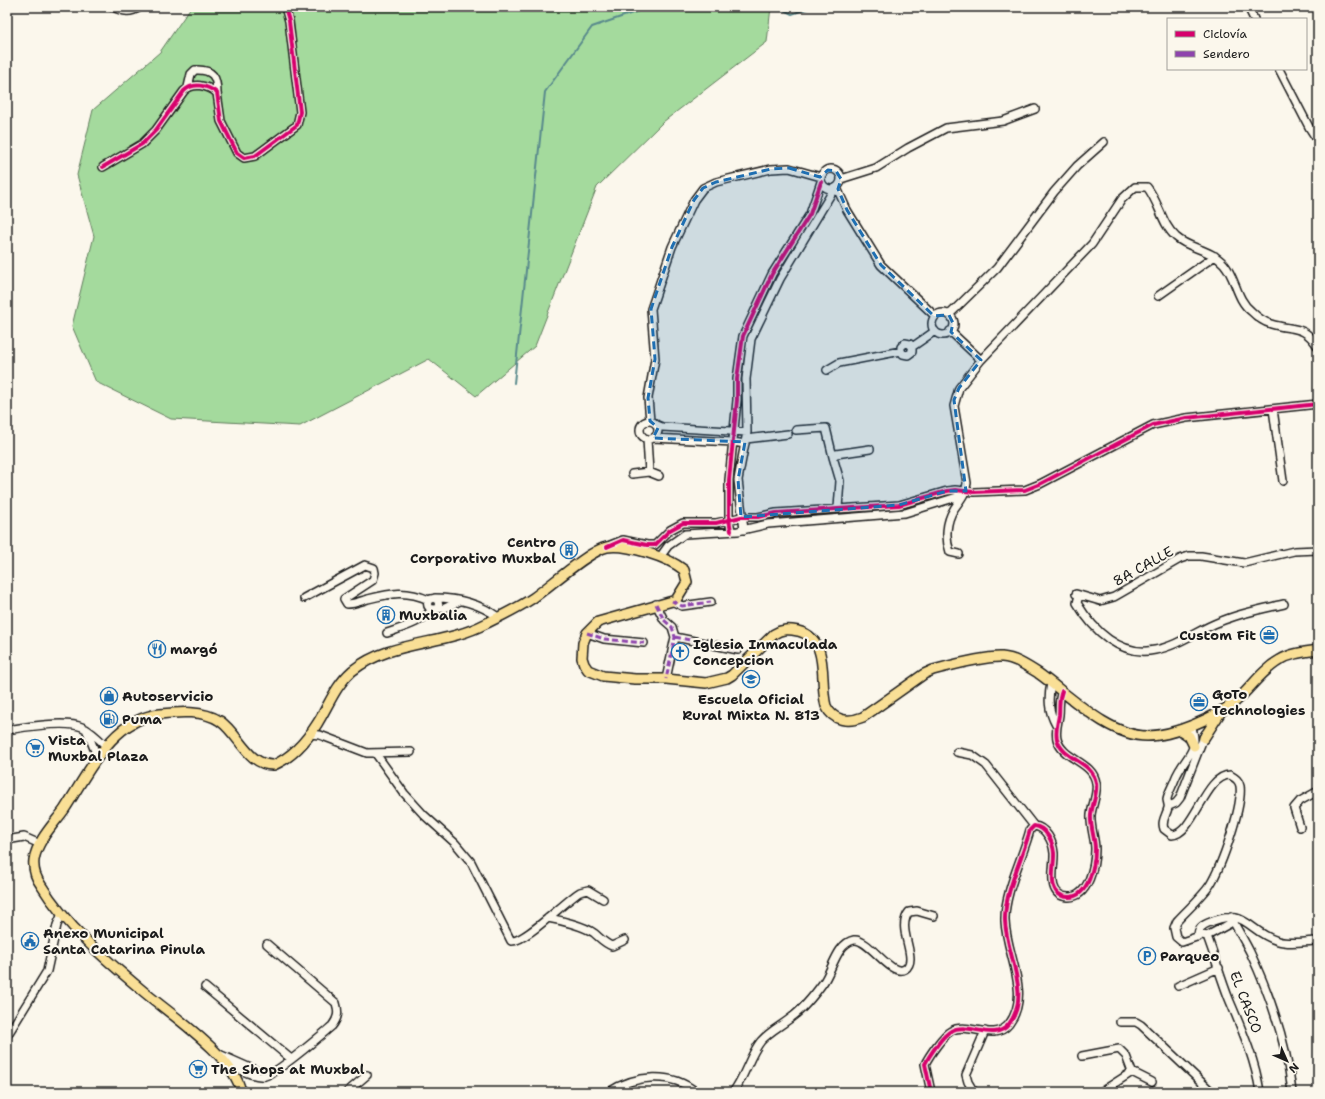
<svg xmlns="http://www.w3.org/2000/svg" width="1325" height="1099" font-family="'Shantell Sans',sans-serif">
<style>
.green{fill:#a4da9d;stroke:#607b5c}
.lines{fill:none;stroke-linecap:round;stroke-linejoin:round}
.stream{stroke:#58898c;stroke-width:2}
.minor-casing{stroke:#1c1c1c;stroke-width:10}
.major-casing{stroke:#1c1c1c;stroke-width:12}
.minor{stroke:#fbf7ec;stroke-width:7}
.major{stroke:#f9df96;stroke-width:9}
.quiet{stroke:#8e44ad;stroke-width:3;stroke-dasharray:6 3;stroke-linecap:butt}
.cycleway-casing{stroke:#fbf7ec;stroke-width:6}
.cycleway{stroke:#d6006c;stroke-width:4}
.marked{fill:#1f6fb2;fill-opacity:0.2;stroke:#1f6fb2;stroke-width:3;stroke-dasharray:8 5;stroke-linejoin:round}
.labels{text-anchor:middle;stroke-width:4;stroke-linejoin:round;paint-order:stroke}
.poi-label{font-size:14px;font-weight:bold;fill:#1c1c1c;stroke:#fbf7ec;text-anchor:start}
.street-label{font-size:14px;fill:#1c1c1c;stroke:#fbf7ec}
</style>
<rect width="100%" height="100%" fill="#fbf7ec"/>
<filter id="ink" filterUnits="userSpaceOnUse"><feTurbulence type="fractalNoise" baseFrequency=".025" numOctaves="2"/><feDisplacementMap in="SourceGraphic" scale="8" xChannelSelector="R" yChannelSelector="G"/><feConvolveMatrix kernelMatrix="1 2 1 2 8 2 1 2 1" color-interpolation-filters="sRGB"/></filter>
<g filter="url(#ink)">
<path class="green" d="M191 7H771L767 42 663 122 597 187 535 346 476 396 429 359 300 426 171 419 96 382 72 326 94 236 77 175 93 110 160 52Z"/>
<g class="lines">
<path class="stream" d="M778 7 792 14 811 7
M1308 7 1317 12 1318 14
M514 383 545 92 592 27 650 7"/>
<defs>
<path id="minor" d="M113 7C122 12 131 13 140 7
M1248 7 1254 19
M1279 69 1309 127 1318 141
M188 87 191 74 195 70C213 69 217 77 217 93
M103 167 142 144 156 130 184 91C193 82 207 85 217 93L221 121 237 153 244 158 255 156 297 125 300 112 289 21 285 7
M821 179a10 10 0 1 1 20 0a10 10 0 1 1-20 0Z
M841 179 876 168 908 148 946 128 1003 121 1035 109
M837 188 847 210 881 265 935 316
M1158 296 1215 256
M932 324a11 11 0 1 1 22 0a11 11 0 1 1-22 0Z
M949 315 997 268 1054 192 1077 166 1104 142
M950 331 981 360
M912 347 935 331
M827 370 839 363 901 351 903 354 908 355 912 352V347L910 344 905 343 901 347V351
M1273 409 1283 481
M640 430a9 9 0 1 1 18 0a9 9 0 1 1-18 0Z
M650 421 648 398 655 359 651 309 672 247 694 200 703 188 716 182 771 169 789 168 821 177
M657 425 662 427 747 432
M796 430 826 428 833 457
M653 438 733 442 745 444
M647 439 649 472 659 476
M746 439 788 434
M632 474 649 472
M838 508 840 481 833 457 836 454 870 449
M744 530 738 480 747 432 746 379 751 339 780 279 834 189
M731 531 729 519V480L737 400V379L743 336 772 274 810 214 821 182
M608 546 623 540 647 545H655L670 530 683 523H716L741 517H758L776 513 899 505 947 491 955 490 974 492 1025 490 1040 484 1153 425 1186 418 1318 404
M959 554 950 552C945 538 946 522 954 509 960 500 966 494 967 483L954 406 959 388 981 360 1092 244 1122 199 1135 187H1147C1159 202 1162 225 1176 237 1189 249 1211 249 1224 264 1236 278 1236 299 1251 311 1256 316 1264 322 1271 324 1293 331 1304 324 1318 347
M660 557 668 546 685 534 738 531 768 524 905 513 957 497 965 492
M1076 594 1100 601 1114 597 1180 559 1189 556H1201L1244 563 1294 551 1318 550
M1079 595 1077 603C1093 630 1120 657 1155 650 1178 646 1198 630 1219 622 1240 613 1262 609 1284 604
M304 598 365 565 374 568 375 573 373 580 344 599 347 604C354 604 361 601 368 599 392 593 406 590 429 600
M435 598C458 598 480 604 498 617
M427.5 604a5.5 5.5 0 1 1 11 0a5.5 5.5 0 1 1-11 0Z
M672 601 682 606 711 602
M656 604 664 620 672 627 675 637 666 679
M436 609 445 608 460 601
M387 633C404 627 421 623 433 609
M587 633 604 639 644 643
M675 637 738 650
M1051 683C1048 698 1048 711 1056 725
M1191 725C1201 753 1184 756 1175 779 1173 785 1168 793 1167 799 1167 802 1169 805 1168 808 1166 816 1161 821 1164 829L1172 835C1194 834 1205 775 1230 775 1235 778 1239 780 1240 786 1243 807 1221 867 1210 885 1201 898 1188 909 1177 921L1174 928 1176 937 1182 942 1202 935 1207 936 1229 924 1235 918
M86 729 97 756
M7 730C25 727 65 720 82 727 91 731 99 739 106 746
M309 734 320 735 367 753 411 752
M957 752 972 755 986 765 1034 826
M376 754 404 793 424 815 455 843 471 862 511 941C525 943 566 900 580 892L588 890 603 899
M1169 806 1176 803 1180 798 1205 734
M1300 827 1294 808 1300 801 1318 791
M7 840 24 837 40 844
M1231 917C1237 929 1244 940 1250 952 1271 997 1287 1043 1292 1092
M548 918C560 920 584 926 594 933 600 938 604 943 612 946L625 940
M1207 936C1215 957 1221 979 1229 999 1242 1030 1255 1059 1260 1092
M1198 937C1198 929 1201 926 1208 923 1247 906 1247 932 1278 941 1291 945 1305 941 1318 941
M1178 986 1219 968
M205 987 291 1059
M1120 1022H1136L1141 1025 1212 1092
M7 1036 47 971 57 925 62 914
M219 1054 255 1070
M1082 1056 1119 1049 1126 1056 1132 1072
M227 1064C237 1068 254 1078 265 1076 278 1073 320 1036 332 1026 338 1018 339 1013 336 1003L267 944
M347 1092 367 1075
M609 1092C635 1075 671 1071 696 1092
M733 1092C745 1077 749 1056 761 1041 771 1030 781 1026 792 1017 803 1009 815 994 823 983 832 971 837 943 854 940 869 938 891 978 905 969 920 959 895 929 909 912L917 911 934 916
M931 1092 925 1064C929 1056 943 1035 951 1031 968 1021 994 1043 1009 1024 1032 994 1006 954 1005 921 1004 893 1023 857 1030 830L1034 826C1046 827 1053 842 1054 853 1055 866 1045 896 1068 897 1089 898 1095 864 1095 849 1095 838 1090 827 1091 815 1092 805 1098 793 1096 783 1093 761 1062 760 1057 739 1055 730 1058 723 1059 715 1060 705 1058 701 1062 691
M974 1092 968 1082 966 1075 985 1031
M1101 1092 1132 1072 1152 1082"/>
<path id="major" d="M1180 730 1189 736 1194 746
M1204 738 1222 710
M241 1092C235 1057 170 1014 143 991 106 960 66 926 41 885 36 878 33 869 34 860 37 841 53 825 64 810 88 774 111 719 160 714 179 712 203 710 220 721 239 734 248 766 274 765 292 757 307 740 317 724 329 705 335 686 352 671 390 640 443 646 485 624 501 616 518 608 533 598 549 587 590 550 607 547 627 544 668 557 684 570L687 582 676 600 598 622 587 633 583 643 582 658 584 664 588 670 603 676 635 679H666L706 683 727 678 732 675 774 634C782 629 788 629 798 631 831 639 819 681 826 706 833 721 848 723 863 717L924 674 933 670C952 665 984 656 1002 657 1015 658 1027 666 1038 673 1068 694 1108 736 1147 736 1173 736 1215 718 1236 701 1251 688 1262 670 1280 660 1291 653 1305 652 1318 650"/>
</defs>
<use href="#minor" class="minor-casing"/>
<use href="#major" class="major-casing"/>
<use href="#minor" class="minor"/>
<use href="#major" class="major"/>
<path class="quiet" d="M672 601 682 606 711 602
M656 604 664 620 672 627 675 637 666 679
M587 633 604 639 644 643
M675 637 738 650"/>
<defs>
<path id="cycleway" d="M103 167 142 144 156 130 184 91C193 82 207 85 217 93L221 121 237 153 244 158 255 156 297 125 300 112 289 21 285 7
M731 531 729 519V480L737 400V379L743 336 772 274 810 214 821 182
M607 547 623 540 647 545H655L670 530 683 523H716L741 517H758L776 513 899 505 947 491 955 490 974 492 1025 490 1040 484 1153 425 1186 418 1318 404
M931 1092 925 1064C929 1056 943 1035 951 1031 968 1021 994 1043 1009 1024 1032 994 1006 954 1005 921 1004 893 1023 857 1030 830L1034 826C1046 827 1053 842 1054 853 1055 866 1045 896 1068 897 1089 898 1095 864 1095 849 1095 838 1090 827 1091 815 1092 805 1098 793 1096 783 1093 761 1062 760 1057 739 1055 730 1058 723 1059 715 1060 705 1058 701 1062 691"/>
</defs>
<use href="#cycleway" class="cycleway-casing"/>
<use href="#cycleway" class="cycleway"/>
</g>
</g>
<path class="marked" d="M789 168 820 177 828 170 836 171 841 179 838 189 847 210 881 265 934 316 949 315 953 323 951 332 981 360 959 388 954 400 966 491H947L899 505 741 517 738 480 745 442 653 438 658 428 650 421 648 398 655 359 651 309 672 247 694 200 703 188 716 182 771 169Z"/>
<defs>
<symbol id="building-ring" viewBox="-11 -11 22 22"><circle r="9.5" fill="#fbf7ec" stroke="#1f6fb2" stroke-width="1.5"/><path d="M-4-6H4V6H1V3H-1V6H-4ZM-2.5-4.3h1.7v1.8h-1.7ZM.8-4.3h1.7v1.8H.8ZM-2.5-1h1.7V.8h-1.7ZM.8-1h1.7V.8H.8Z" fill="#1f6fb2"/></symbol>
<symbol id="office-ring" viewBox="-11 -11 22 22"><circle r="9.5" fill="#fbf7ec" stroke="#1f6fb2" stroke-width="1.5"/><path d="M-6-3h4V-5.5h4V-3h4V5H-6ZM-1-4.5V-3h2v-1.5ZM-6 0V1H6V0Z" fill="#1f6fb2"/></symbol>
<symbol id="restaurant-ring" viewBox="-11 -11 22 22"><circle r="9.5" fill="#fbf7ec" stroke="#1f6fb2" stroke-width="1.5"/><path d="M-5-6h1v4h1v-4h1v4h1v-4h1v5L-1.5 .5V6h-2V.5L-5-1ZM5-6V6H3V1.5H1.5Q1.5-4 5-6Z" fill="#1f6fb2"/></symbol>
<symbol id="church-ring" viewBox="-11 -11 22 22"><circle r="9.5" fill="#fbf7ec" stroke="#1f6fb2" stroke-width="1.5"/><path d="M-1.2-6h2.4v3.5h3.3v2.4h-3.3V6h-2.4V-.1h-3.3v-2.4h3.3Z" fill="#1f6fb2"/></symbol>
<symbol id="school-ring" viewBox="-11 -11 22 22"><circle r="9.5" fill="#fbf7ec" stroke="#1f6fb2" stroke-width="1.5"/><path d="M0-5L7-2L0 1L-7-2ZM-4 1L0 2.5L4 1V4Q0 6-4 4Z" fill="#1f6fb2"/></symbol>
<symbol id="shop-ring" viewBox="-11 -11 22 22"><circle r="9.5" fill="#fbf7ec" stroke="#1f6fb2" stroke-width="1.5"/><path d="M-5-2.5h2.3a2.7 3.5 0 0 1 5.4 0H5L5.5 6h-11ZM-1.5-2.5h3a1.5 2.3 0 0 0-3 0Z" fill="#1f6fb2"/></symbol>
<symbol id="fuel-ring" viewBox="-11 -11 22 22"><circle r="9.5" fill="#fbf7ec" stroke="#1f6fb2" stroke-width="1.5"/><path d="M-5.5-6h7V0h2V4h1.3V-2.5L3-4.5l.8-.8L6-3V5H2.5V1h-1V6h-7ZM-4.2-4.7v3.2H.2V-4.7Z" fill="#1f6fb2"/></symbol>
<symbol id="supermarket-ring" viewBox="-11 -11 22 22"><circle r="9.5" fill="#fbf7ec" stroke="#1f6fb2" stroke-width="1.5"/><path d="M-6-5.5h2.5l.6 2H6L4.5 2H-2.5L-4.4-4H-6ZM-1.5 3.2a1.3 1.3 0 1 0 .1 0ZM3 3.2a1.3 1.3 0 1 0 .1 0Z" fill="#1f6fb2"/></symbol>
<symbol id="civic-ring" viewBox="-11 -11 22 22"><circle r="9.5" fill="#fbf7ec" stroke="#1f6fb2" stroke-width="1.5"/><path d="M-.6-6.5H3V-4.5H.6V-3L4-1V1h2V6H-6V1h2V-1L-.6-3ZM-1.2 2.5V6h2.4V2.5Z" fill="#1f6fb2"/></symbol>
<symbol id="parking-ring" viewBox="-11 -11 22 22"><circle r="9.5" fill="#fbf7ec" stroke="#1f6fb2" stroke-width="1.5"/><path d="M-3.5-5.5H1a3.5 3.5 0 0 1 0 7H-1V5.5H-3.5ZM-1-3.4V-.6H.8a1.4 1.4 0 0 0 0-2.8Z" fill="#1f6fb2"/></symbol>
</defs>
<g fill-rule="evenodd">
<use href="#building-ring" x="559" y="540" width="20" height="20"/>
<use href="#building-ring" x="376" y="605" width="20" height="20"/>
<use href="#office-ring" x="1259" y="625" width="20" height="20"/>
<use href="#restaurant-ring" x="147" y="639" width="20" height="20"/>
<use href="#church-ring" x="670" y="642" width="20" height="20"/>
<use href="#school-ring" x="741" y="669" width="20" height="20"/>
<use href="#shop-ring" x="99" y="686" width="20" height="20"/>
<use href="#office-ring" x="1189" y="692" width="20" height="20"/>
<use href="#fuel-ring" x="99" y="709" width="20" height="20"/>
<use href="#supermarket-ring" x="25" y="738" width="20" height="20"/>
<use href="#civic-ring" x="20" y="931" width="20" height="20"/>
<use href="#parking-ring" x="1137" y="946" width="20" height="20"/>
<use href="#supermarket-ring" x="188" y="1059" width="20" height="20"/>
</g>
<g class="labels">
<g class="poi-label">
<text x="556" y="547" text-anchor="end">Centro<tspan x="556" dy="16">Corporativo Muxbal</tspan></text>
<text x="399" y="620">Muxbalia</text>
<text x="1256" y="640" text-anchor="end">Custom Fit</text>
<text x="693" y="649">Iglesia Inmaculada<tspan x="693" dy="16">Concepcion</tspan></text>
<text x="170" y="654">margó</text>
<text x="1212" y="699">GoTo<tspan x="1212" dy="16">Technologies</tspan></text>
<text x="122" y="701">Autoservicio</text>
<text x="751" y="704" text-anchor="middle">Escuela Oficial<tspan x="751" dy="16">Rural Mixta N. 813</tspan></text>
<text x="122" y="724">Puma</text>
<text x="48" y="745">Vista<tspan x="48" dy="16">Muxbal Plaza</tspan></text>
<text x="43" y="938">Anexo Municipal<tspan x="43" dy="16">Santa Catarina Pinula</tspan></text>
<text x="1160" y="961">Parqueo</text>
<text x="211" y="1074">The Shops at Muxbal</text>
</g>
<g class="street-label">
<text transform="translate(1143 566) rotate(-29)" y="5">8A CALLE</text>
<text transform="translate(1246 1002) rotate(69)" y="5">EL CASCO</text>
</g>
</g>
<rect width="1325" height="1099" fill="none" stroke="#fbf7ec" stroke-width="24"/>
<rect x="12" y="12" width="1301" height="1075" fill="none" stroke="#1c1c1c" stroke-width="1.5" filter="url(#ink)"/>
<rect x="1167" y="18" width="140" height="52" fill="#fbf7ec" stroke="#a29f99"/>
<rect x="1175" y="31" width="20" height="6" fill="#d6006c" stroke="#a29f99"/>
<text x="1203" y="38" font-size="12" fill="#1c1c1c">Ciclovía</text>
<rect x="1175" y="51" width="20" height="6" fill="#8e44ad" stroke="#a29f99"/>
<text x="1203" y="58" font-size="12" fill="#1c1c1c">Sendero</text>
<g transform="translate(1287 1061) rotate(135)" stroke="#fbf7ec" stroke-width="3" paint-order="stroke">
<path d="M0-3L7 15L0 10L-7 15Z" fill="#1c1c1c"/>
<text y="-6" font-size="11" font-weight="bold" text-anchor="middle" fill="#1c1c1c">N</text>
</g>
</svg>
